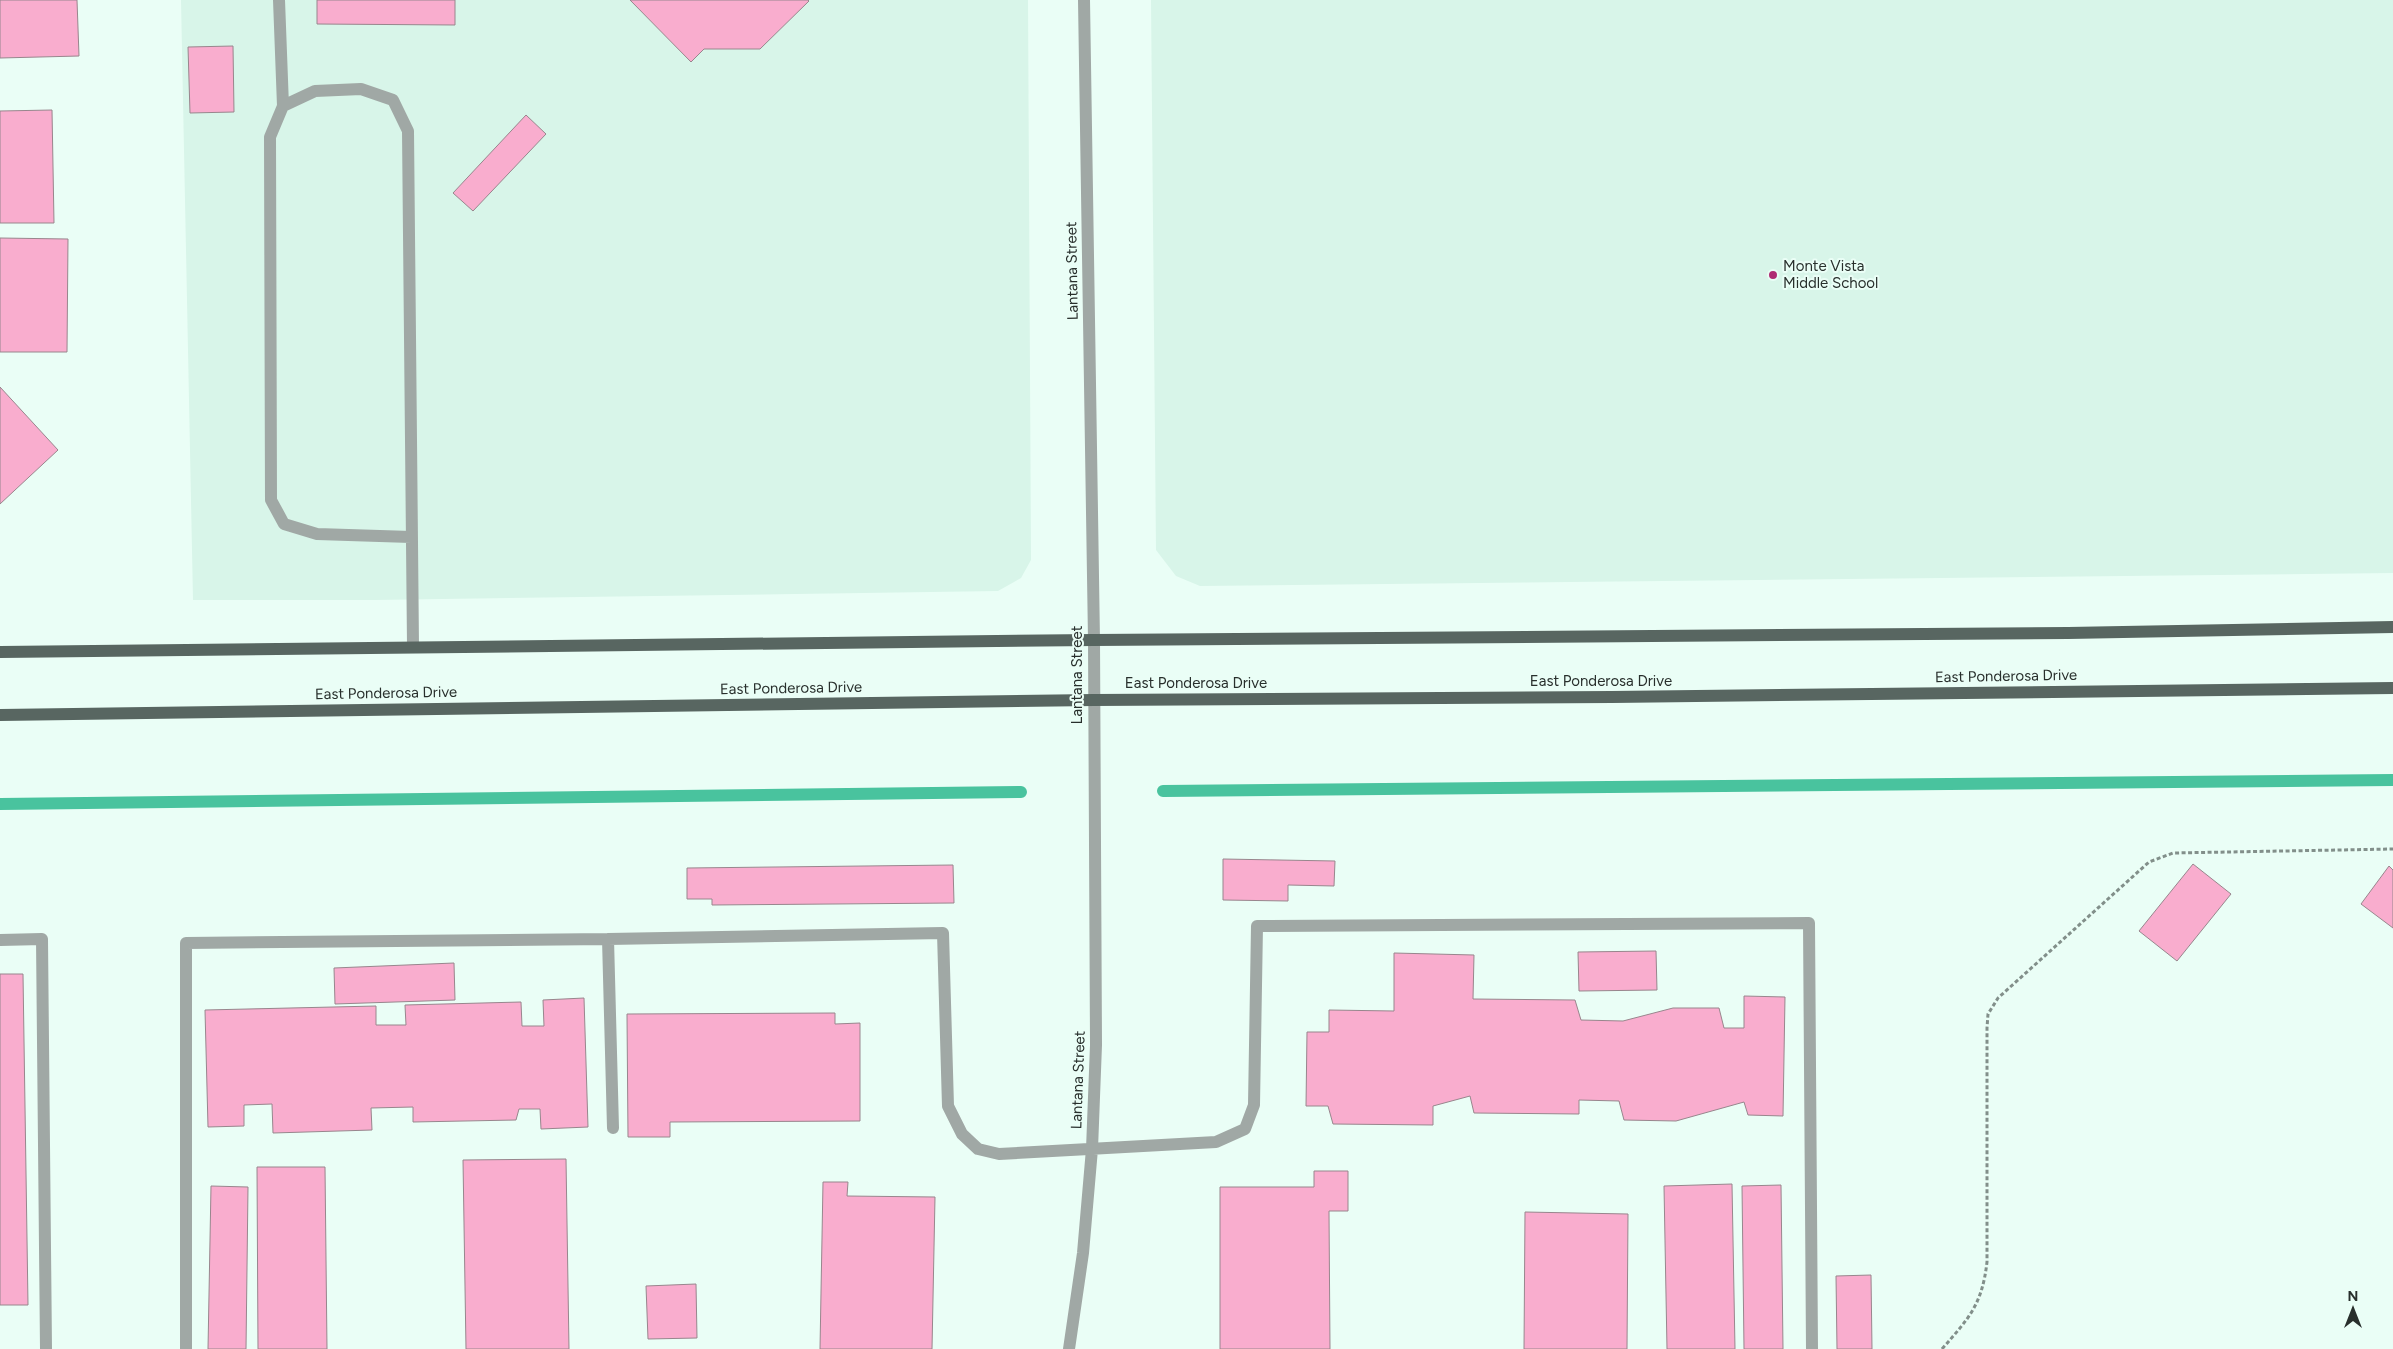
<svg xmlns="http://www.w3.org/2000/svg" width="2393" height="1349" font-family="Figtree,sans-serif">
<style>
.built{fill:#d8f5e9}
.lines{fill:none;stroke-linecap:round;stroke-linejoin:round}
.stream{stroke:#49c39e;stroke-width:12}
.building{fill:#f9adce;stroke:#98868d}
.path{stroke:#828f8a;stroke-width:3;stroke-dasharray:4 2.5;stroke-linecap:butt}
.minor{stroke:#a0a8a5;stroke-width:12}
.major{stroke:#586661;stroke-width:12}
.poi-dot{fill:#af2b73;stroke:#eafef6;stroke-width:2}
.labels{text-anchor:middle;stroke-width:4;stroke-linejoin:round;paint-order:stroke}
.poi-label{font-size:15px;fill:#282f2c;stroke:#eafef6;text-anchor:start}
.street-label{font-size:15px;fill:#282f2c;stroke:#eafef6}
</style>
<rect width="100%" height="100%" fill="#eafef6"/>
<path class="built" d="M181 0H1028L1031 560 1021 578 998 591 375 600H193Z
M1151 0H2393V573L1200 586 1176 576 1156 550Z"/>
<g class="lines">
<path class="stream" d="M1163 791 2393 780
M0 804 1021 792"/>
</g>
<path class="building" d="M0 0H77L79 56 0 58Z
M317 0H455V25L317 24Z
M630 0H808L809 1 760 49H704L691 62Z
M233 46 234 112 190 113 188 47Z
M52 110 54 223H0V111Z
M526 115 546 134 473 211 453 193Z
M0 238 68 239 67 352H0Z
M0 387 58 450 0 504Z
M1223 859 1335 861 1334 886 1288 885V901L1223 900Z
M2193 864 2231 894 2177 961 2139 931Z
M953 865 954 903 712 905V899H687V868Z
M2389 866 2393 870V928L2361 904Z
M1656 951 1657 990 1579 991 1578 952Z
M1394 953 1474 955 1473 999 1575 1000 1581 1020 1623 1021 1673 1008H1719L1724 1028H1744V996L1785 997 1783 1116 1748 1115 1744 1102 1676 1121 1624 1120 1619 1101 1579 1100V1114L1474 1113 1470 1096 1433 1106V1125L1333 1124 1328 1106H1306L1307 1032H1329V1010L1394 1011Z
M454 963 455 1000 335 1004 334 968Z
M0 974H23L28 1305H0Z
M584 998 588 1127 541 1129 540 1109H519L516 1120 413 1122V1107L371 1108 372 1130 273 1133 272 1104 244 1105V1126L208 1127 205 1010 376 1006V1025H406L405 1005 521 1002 522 1026H544L543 1000Z
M835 1013V1024L860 1023V1121L670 1122V1137H628L627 1014Z
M566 1159 569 1349H466L463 1160Z
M257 1167H325L327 1349H258Z
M1314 1171H1348V1211H1329L1330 1349H1220V1187H1314Z
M823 1182H848L847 1196 935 1197 932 1349H820Z
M1732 1184 1735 1349H1667L1664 1186Z
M1781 1185 1783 1349H1744L1742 1186Z
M211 1186 248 1187 246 1349H208Z
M1525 1212 1628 1214 1627 1349H1524Z
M1871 1275 1872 1349H1837L1836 1276Z
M696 1284 697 1338 648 1339 646 1286Z"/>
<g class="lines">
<path class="path" d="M1942 1349C1969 1318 1982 1305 1987 1262V1028L1988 1014 1998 998 2149 862 2173 853 2393 849"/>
<path class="minor" d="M279 0 283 106
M411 537 317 534 284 524 271 500 270 137 283 106 315 91 361 89 393 100 408 131 413 646
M608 939 613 1128
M0 940 42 939 46 1349
M186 1349V943L608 939 943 933 948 1106 962 1134 978 1149 999 1154 1216 1142 1245 1129 1254 1105 1257 926 1809 923 1812 1349
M1069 1349 1083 1253 1092 1149 1096 1045 1094 640 1084 0"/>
<path class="major" d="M0 652 1094 640 2068 633 2393 627
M0 715 1094 700 1612 697 2393 688"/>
</g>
<circle class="poi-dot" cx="1773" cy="275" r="5"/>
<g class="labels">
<g class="poi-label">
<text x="1783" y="271">Monte Vista<tspan x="1783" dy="17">Middle School</tspan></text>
</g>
<g class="street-label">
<text transform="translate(1072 271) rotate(-91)" y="5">Lantana Street</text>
<text transform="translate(1077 675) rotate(-90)" y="5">Lantana Street</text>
<text transform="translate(2006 676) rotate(-1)" y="5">East Ponderosa Drive</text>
<text x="1601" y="686">East Ponderosa Drive</text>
<text x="1196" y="688">East Ponderosa Drive</text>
<text transform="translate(791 688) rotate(-1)" y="5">East Ponderosa Drive</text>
<text transform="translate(386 693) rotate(-1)" y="5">East Ponderosa Drive</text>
<text transform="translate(1078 1080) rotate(-88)" y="5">Lantana Street</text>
</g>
</g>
<g transform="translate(2353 1309)" stroke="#eafef6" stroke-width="4" paint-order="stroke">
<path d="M0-4L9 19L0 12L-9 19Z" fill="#282f2c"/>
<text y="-8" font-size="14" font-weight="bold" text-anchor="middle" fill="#282f2c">N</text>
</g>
</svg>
